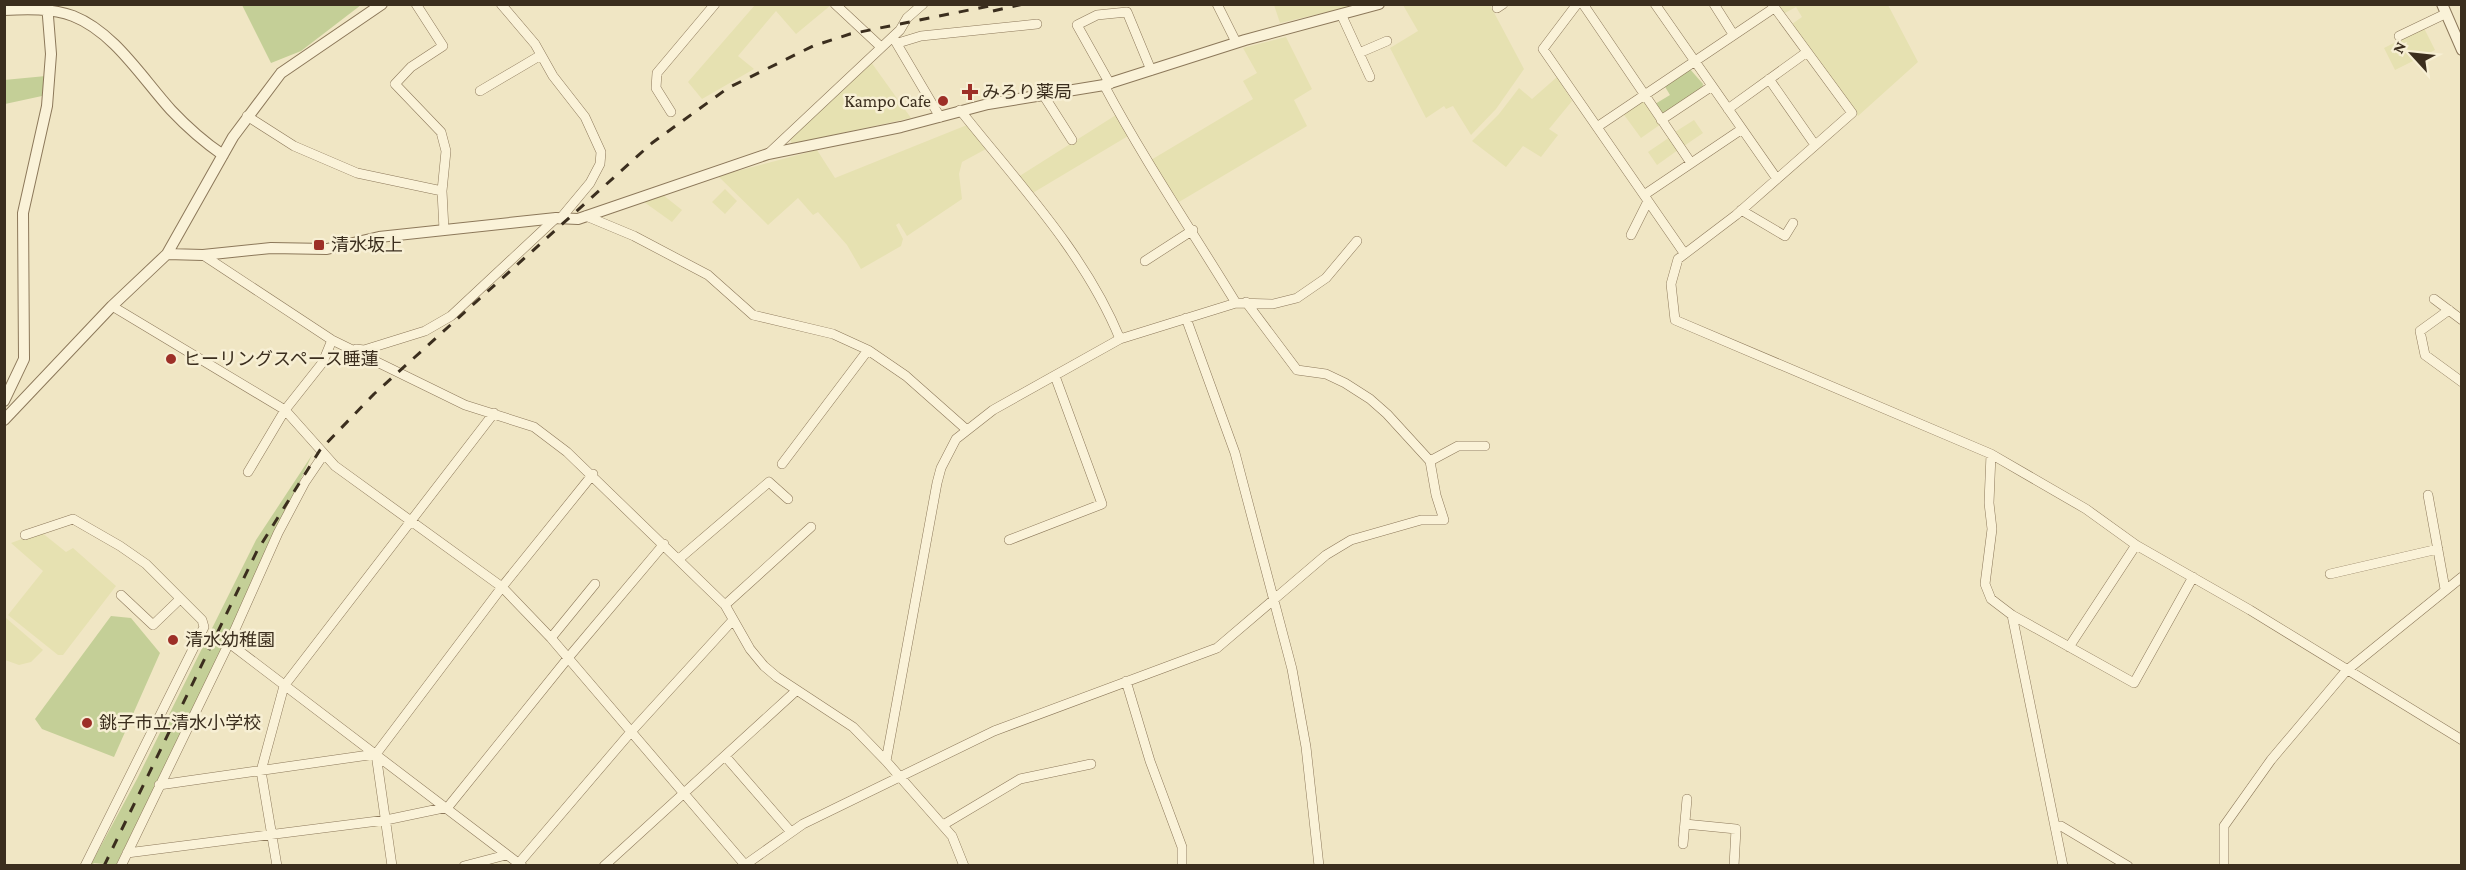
<svg xmlns="http://www.w3.org/2000/svg" width="2466" height="870" font-family="'Crimson Pro','Noto Sans JP',serif">
<style>
.farmland{fill:#e6e1b1}
.green{fill:#c4cf97}
.lines{fill:none;stroke-linecap:round;stroke-linejoin:round}
.minor-casing{stroke:#8c785a;stroke-width:10}
.tertiary-casing{stroke:#8c785a;stroke-width:12}
.minor{stroke:#faf2d8;stroke-width:9}
.tertiary{stroke:#faf2d8;stroke-width:10}
.rail{stroke:#3b2e1e;stroke-width:3;stroke-dasharray:10 10;stroke-linecap:butt}
.poi-dot{fill:#9d2f27;stroke:#f7efd4;stroke-width:2}
.labels{text-anchor:middle;stroke-width:5;stroke-linejoin:round;paint-order:stroke}
.poi-label{font-size:18px;fill:#3b2e1e;stroke:#f7efd4;text-anchor:start}
</style>
<rect width="100%" height="100%" fill="#f0e6c4"/>
<path class="farmland" d="M755 5H831L796 34 776 11 738 56 754 69 702 99 688 82Z
M1274 5H1358L1280 23Z
M1403 5H1490L1524 69 1496 109 1471 135 1453 106 1446 109 1444 106 1426 118 1390 48 1418 31Z
M1777 5H1888L1918 62 1858 116 1792 24 1802 17 1796 7 1783 14Z
M2424 28 2435 50 2395 70 2384 48Z
M1286 37 1312 89 1294 100 1307 126 1179 202 1151 160 1253 99 1243 81 1257 73 1243 48Z
M871 62 911 118 792 144 789 137Z
M1557 77 1572 101 1549 129 1558 135 1541 157 1523 146 1506 167 1472 141 1499 114 1519 88 1532 99Z
M1645 100 1661 124 1641 138 1622 112Z
M1116 115 1128 136 1031 194 1018 177Z
M1694 120 1703 133 1684 146 1675 132Z
M967 125 986 149 962 162 959 174 962 199 907 236 899 223 896 225 903 239 901 246 861 269 847 245 818 212 813 215 798 198 768 225 718 176 817 150 835 178Z
M1670 137 1678 150 1657 165 1648 152Z
M725 189 737 201 725 214 712 202Z
M663 195 682 210 672 222 644 202Z
M41 532 66 552 73 548 116 586 63 655H58L8 615 43 571 11 543Z
M6 618 43 650 31 662 19 665 5 660Z"/>
<path class="green" d="M242 5H361L301 51 271 63Z
M1689 68 1703 84 1702 89 1663 114 1655 104 1670 95 1664 85Z
M46 76 42 96 5 104 4 80Z
M312 455 197 701 116 865 94 863 90 866 137 779 256 540Z
M111 616 131 618 160 653 114 757 42 729 35 719Z"/>
<g class="lines">
<defs>
<path id="minor" d="M416 4 443 46 411 67 395 84 441 132 446 151 442 191
M501 4 535 44 553 76 585 117 601 152 600 164 590 183 560 219
M835 4 881 47
M1217 4 1236 42
M1577 4 1543 49 1684 253
M1583 4 1691 163
M1655 4 1777 179
M1714 4 1733 34
M1772 4 1852 113 1736 215 1678 259 1671 284 1675 320 1991 454 2086 509 2136 545 2250 610 2462 740
M1497 8 1503 4
M1342 16 1370 77
M2399 36 2445 14
M894 39 940 117
M898 43 921 36 1037 24
M1359 53 1387 41
M1769 79 1815 145
M1110 84 1077 25 1097 15 1127 12 1151 70
M1104 85C1144 160 1192 231 1236 303
M480 91 541 55
M1044 96 1072 140
M1728 109 1807 52
M960 110C1017 182 1085 253 1120 339
M671 112 656 88 657 73 715 4
M247 116 294 146 357 173 442 191 444 230
M1661 120 1712 86
M1597 127 1774 8
M768 154 900 30 907 18 923 4
M1644 195 1742 129
M1741 210 1785 236 1793 223
M586 216 634 236 708 275 753 315 833 334 868 350 906 376 967 430
M1631 235 1648 201
M203 255 332 340 465 405 534 427 567 452 725 605 750 649 764 666 777 677 853 727 886 761 952 836 964 866
M1145 261 1193 230
M2434 299 2462 320
M112 306 285 410 335 466 502 587 551 638 746 866
M2449 310 2420 331 2425 355 2462 382
M1186 318 1235 453 1292 669 1306 747 1319 866
M356 349 364 350 425 331 451 316 556 218
M1991 454 1989 503 1992 529 1985 584 1991 599 2012 615 2134 683 2193 577
M1430 461 1458 446H1485
M782 464 868 350
M248 472 285 410 323 362 332 340
M2428 495 2445 589
M25 535 73 519 120 546 146 564 202 620 204 627 85 866
M1009 540 1102 504 1055 376
M679 559 769 482 788 499
M2330 574 2438 549
M121 595 153 625 179 600
M725 605 811 527
M2012 615 2063 866
M551 638 595 584
M229 643 522 866
M2069 647 2136 545
M1126 681 1150 761 1182 847V866
M376 754 392 866
M725 756 791 832
M886 761 937 483 941 468 956 439 993 410 1120 339 1236 303 1273 304 1297 298 1326 278 1357 241
M159 785 376 754 502 587 593 474
M1685 824 1736 829 1734 866
M943 825 1020 779 1091 764
M2056 827 2061 826 2128 866
M1683 844 1687 799
M127 853 386 820 448 807 568 658 664 544
M519 863 630 733 733 620
M745 865 803 824 994 731 1217 648 1326 555 1351 540 1421 520H1444L1436 495 1430 461 1387 414 1370 399 1345 383 1326 374 1297 370 1246 302
M121 866 229 643 278 533 305 482 324 454
M277 866 261 771 284 686 494 413
M464 866 506 855
M604 866 797 690
M2224 866V826L2271 760 2346 671 2462 577"/>
<path id="tertiary" d="M2442 4 2462 50
M4 10C26 9 52 8 73 16 114 32 142 78 171 110 187 127 204 142 223 155
M167 254 203 255 271 248 327 249 379 237 556 218 578 219 768 154 901 127 988 104 1104 85 1245 40 1379 4
M4 401 24 359 23 213 47 106 51 54 47 4
M4 420 112 306 167 254 233 137 281 73 382 4"/>
</defs>
<use href="#minor" class="minor-casing"/>
<use href="#tertiary" class="tertiary-casing"/>
<use href="#minor" class="minor"/>
<use href="#tertiary" class="tertiary"/>
<path class="rail" d="M993 11 1023 4
M104 866 257 551 320 450 374 394 652 143 728 88 813 46 850 34 999 4"/>
</g>
<g class="poi-dot">
<path d="M967 83h6v6h6v6h-6v6h-6v-6h-6v-6h6z"/>
<circle cx="943" cy="101" r="6"/>
<rect x="313" y="239" width="12" height="12" rx="3"/>
<circle cx="171" cy="359" r="6"/>
<circle cx="173" cy="640" r="6"/>
<circle cx="87" cy="723" r="6"/>
</g>
<g class="labels">
<g class="poi-label">
<text x="982" y="98">みろり薬局</text>
<text x="931" y="107" text-anchor="end">Kampo Cafe</text>
<text x="331" y="251">清水坂上</text>
<text x="183" y="365">ヒーリングスペース睡蓮</text>
<text x="185" y="646">清水幼稚園</text>
<text x="99" y="729">銚子市立清水小学校</text>
</g>
</g>
<rect width="2466" height="870" fill="none" stroke="#3b2e1e" stroke-width="12"/>
<g transform="translate(2412 54) rotate(297)" stroke="#f7efd4" stroke-width="4.5" paint-order="stroke">
<path d="M0-4.5L10 22L0 15L-10 22Z" fill="#3b2e1e"/>
<text y="-9" font-size="16" font-weight="bold" text-anchor="middle" fill="#3b2e1e">N</text>
</g>
</svg>
